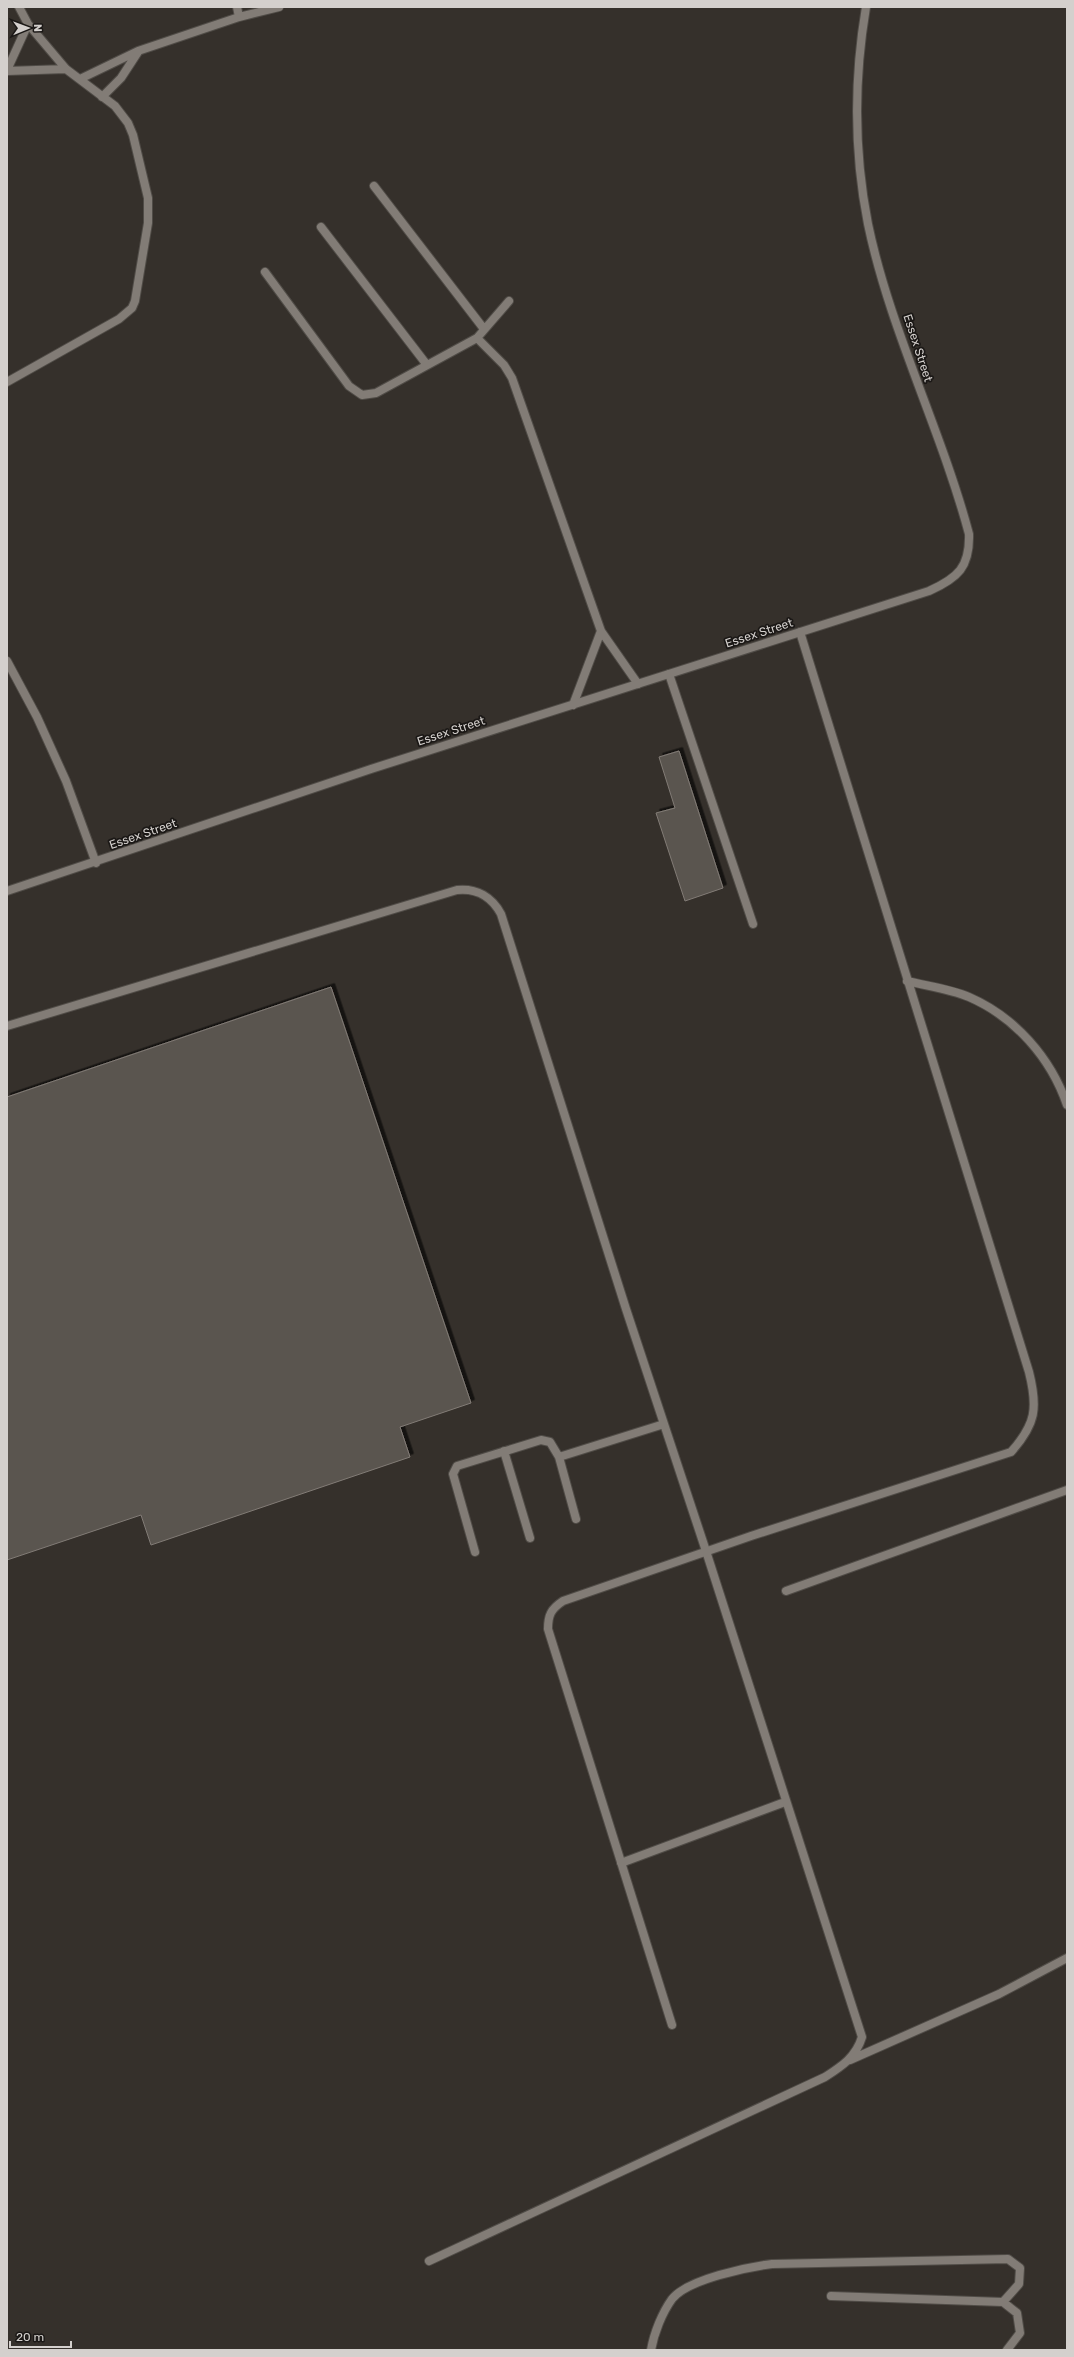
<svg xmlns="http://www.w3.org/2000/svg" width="1074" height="2357" font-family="Rubik,sans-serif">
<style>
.building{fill:#5a544f;stroke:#827c76;filter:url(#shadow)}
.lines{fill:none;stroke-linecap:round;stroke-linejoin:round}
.service-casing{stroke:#504c47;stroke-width:10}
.minor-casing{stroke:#504c47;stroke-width:10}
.service{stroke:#827c76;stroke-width:8}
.minor{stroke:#827c76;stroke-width:8}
.labels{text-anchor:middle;stroke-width:3.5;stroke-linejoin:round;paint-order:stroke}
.street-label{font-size:12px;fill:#d4d0cd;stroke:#1b1816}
</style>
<defs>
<filter id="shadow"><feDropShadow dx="3.5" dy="-3.5" stdDeviation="0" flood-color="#0009"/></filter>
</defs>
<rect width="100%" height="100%" fill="#35302b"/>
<path class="building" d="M679 751 723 888 685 901 656 813 675 808 659 757Z
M331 987 471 1403 400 1427 410 1457 151 1545 141 1515 7 1560V1097Z"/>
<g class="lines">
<defs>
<path id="service" d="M374 186 484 329
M321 227 427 365
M265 272 349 386 362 395 376 393 477 338 509 301
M477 338 504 365 512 378 601 631 638 684
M669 674 753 924
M573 705 601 631
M907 981C927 986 950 989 969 997 1015 1017 1051 1058 1067 1105
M7 1026 457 890C477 888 492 897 501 914L626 1309 706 1551 862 2037C856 2057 842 2066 825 2077L429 2261
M504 1451 530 1538
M576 1519 559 1457 664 1424
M475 1552 453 1474 457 1466 541 1440 550 1442 559 1457
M786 1591 1067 1490
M621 1863 785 1802
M672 2025 548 1629C548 1615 551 1609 563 1601L751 1536 1011 1452C1036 1424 1038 1408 1029 1372L800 632
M850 2060 999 1994 1067 1958
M1003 2302 1017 2313 1020 2333 1007 2350
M651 2350C654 2333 662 2313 672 2299 688 2279 748 2267 772 2264L1008 2259 1020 2268 1019 2284 1003 2302 831 2296"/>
<path id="minor" d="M237 7 239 17
M7 70 28 24 19 7
M7 71 66 69
M80 79 138 51 239 17 279 7
M102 97 121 78 138 52
M7 382 119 319 132 308 135 301 148 223V198L133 135 128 123 115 106 66 69 28 24
M7 661 37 717 66 781 96 863
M7 891 371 769 929 591C958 578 970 567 969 534 941 429 890 330 868 224 854 153 854 78 866 7"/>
</defs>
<use href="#service" class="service-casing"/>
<use href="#minor" class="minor-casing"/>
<use href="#service" class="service"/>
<use href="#minor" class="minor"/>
</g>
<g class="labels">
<g class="street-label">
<text transform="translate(918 348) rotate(72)" y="4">Essex Street</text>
<text transform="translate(759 633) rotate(-18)" y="4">Essex Street</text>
<text transform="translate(451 731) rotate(-18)" y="4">Essex Street</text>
<text transform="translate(143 834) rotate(-19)" y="4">Essex Street</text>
</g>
</g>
<rect width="1074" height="2357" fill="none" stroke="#d4d0cd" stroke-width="16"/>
<g transform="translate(28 28) rotate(89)" stroke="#1b1816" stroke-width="3" paint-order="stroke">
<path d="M0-3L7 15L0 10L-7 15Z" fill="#d4d0cd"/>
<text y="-6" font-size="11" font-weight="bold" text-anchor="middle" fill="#d4d0cd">N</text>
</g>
<path d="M10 2341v6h61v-6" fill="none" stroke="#d4d0cd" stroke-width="2"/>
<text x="16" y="2341" font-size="12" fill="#d4d0cd" stroke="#1b1816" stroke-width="3" paint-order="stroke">20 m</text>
</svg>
